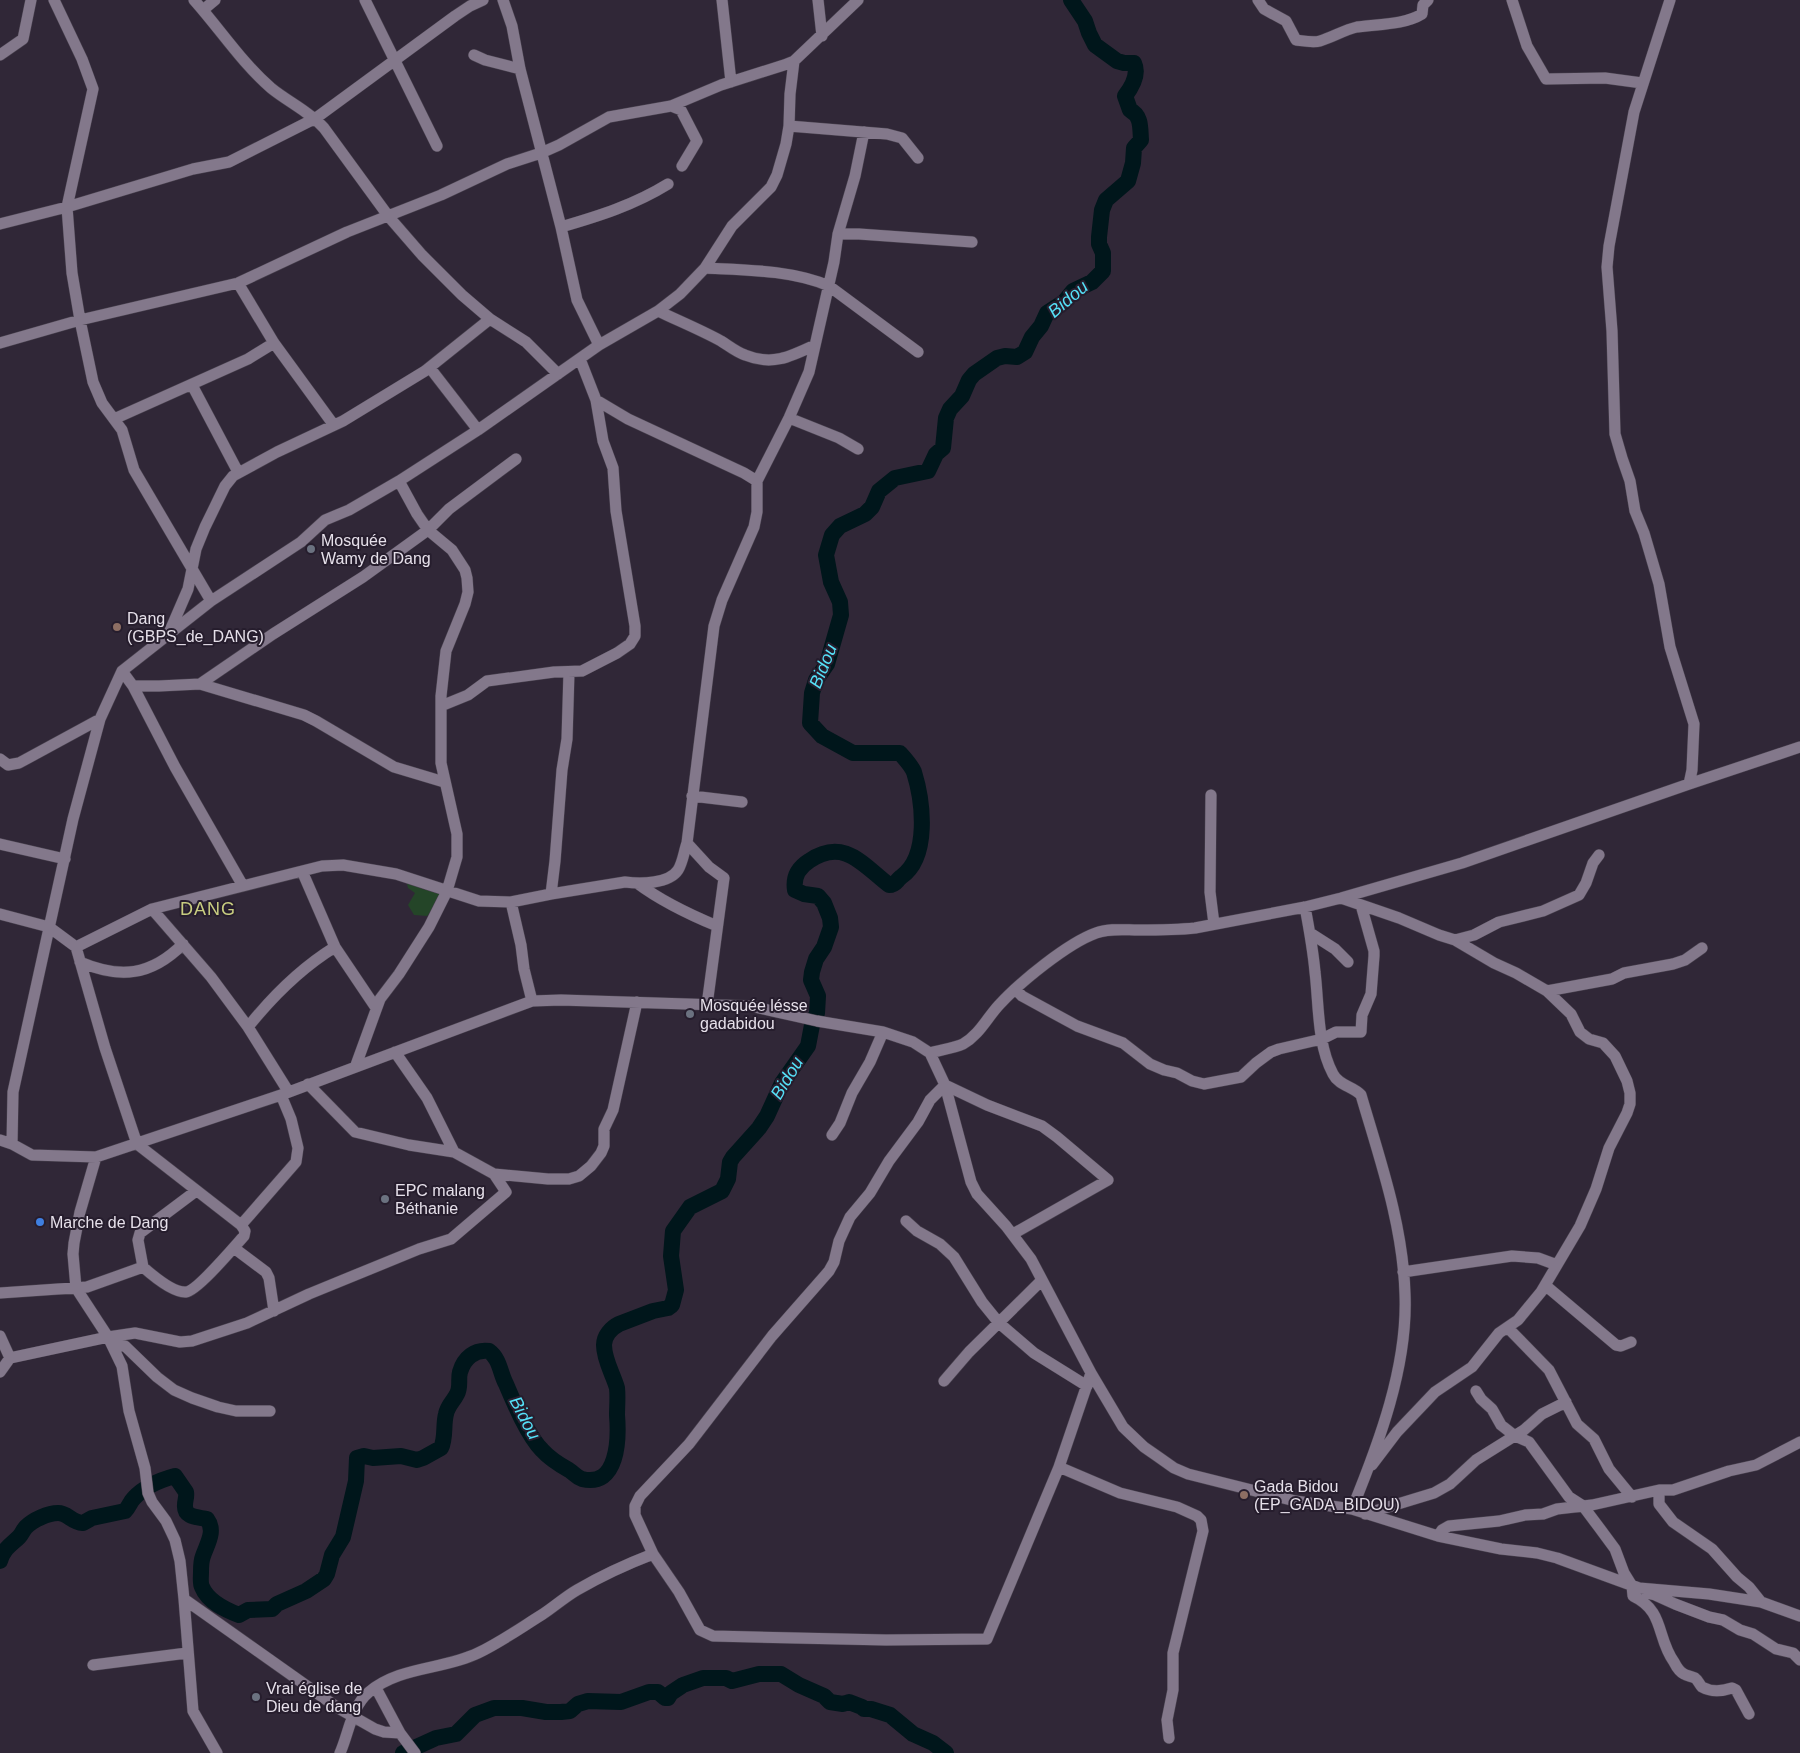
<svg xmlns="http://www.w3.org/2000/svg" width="1800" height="1753" font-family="Helvetica,sans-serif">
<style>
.green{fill:#244528}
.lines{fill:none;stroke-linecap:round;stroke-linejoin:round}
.river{stroke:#00161b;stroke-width:16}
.minor-casing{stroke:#49424f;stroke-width:12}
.minor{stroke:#83788b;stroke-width:11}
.worship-dot{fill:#6b7280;stroke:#261d2d;stroke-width:2}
.education-dot{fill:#8d6e63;stroke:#261d2d;stroke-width:2}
.shop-dot{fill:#3f7fe0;stroke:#261d2d;stroke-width:2}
.labels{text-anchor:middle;stroke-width:4;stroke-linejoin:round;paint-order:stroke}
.poi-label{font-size:16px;fill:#e6e0ea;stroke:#261d2d;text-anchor:start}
.water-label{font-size:18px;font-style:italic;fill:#55e0f7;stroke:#261d2d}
.neighbourhood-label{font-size:18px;letter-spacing:1px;fill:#c8cd80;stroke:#261d2d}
</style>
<rect width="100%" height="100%" fill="#302737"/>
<path class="green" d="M412 880 420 884 422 889 426 890 434 888 442 892 440 900 427 916 414 915 408 905 415 893 408 888 407 884Z"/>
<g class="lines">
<path class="river" d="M0 1561C3 1549 11 1545 19 1537 22 1534 23 1530 26 1527 33 1520 48 1513 58 1513 68 1513 71 1522 83 1523L92 1518 125 1511C129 1507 130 1502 134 1498 145 1486 160 1480 175 1476L186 1492C187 1497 185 1500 185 1505 184 1518 198 1517 207 1519 216 1531 207 1544 203 1556 201 1561 201 1566 201 1572 201 1577 200 1583 202 1587 208 1602 226 1610 239 1615L248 1610 272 1609 277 1604 306 1591 324 1579 327 1574 332 1555 343 1537 356 1481 357 1458 364 1456 373 1458 401 1456 417 1460 423 1458 441 1448C446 1438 443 1425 446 1414 448 1405 453 1402 457 1394 461 1387 458 1379 460 1372 464 1358 475 1349 489 1351 500 1359 500 1373 506 1384 514 1403 528 1436 542 1450 550 1459 560 1465 569 1470 574 1473 576 1477 582 1479 618 1488 619 1439 617 1415 617 1407 618 1397 617 1388 613 1374 604 1360 604 1345 604 1336 611 1328 619 1324L653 1311 668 1308 672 1305 676 1290 671 1256 673 1231 690 1207 722 1191 728 1179 730 1162 733 1157 759 1128 767 1116 782 1083 808 1046 812 1025 817 1013 818 996 811 980 812 972 816 959 824 947 831 927 830 918 824 903 818 896 804 894 795 890C793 877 798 868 809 861 844 837 863 865 889 885 896 885 896 881 901 877 930 857 923 801 914 772 911 765 905 759 900 753H853L822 736 810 723 812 693 816 680 827 664 841 615 840 602 831 582 826 555 832 535 840 526 865 514 872 507 879 491 895 478 928 471 936 454 943 448 946 418 950 409 962 396 969 380 974 374 997 358 1005 356 1017 357 1025 352 1032 337 1041 326 1047 313 1064 302 1073 291 1092 282 1103 271V253L1099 244V237L1102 210 1106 200 1128 181 1133 163 1134 148 1141 140C1140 129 1142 116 1130 110L1125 96C1132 87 1139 74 1134 63H1124L1117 61 1095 45 1089 33 1085 21 1071 0
M403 1753 436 1738 456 1734 475 1715 494 1708H522L546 1712H561L570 1711 578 1704 588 1701 621 1702 649 1692H658L665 1698H668L671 1693 683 1685 703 1678H726L732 1681 759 1674H781L799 1685 824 1696 830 1702 843 1704 849 1702 862 1707 864 1709H871L890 1715 913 1734 933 1743 946 1753"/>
<defs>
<path id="minor" d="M54 0 82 59 93 89 67 207 72 273 80 320 93 382 102 403 122 430 134 470 211 601
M194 0C220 29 242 63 271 88 288 102 309 111 324 128L389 217 422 255 462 295 490 319 526 342 558 374
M365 0 437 146
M503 0 512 26 520 69 561 227 577 300 599 345
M722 0 731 82
M818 0 822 36
M1258 0 1264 9 1286 21 1296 40C1304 41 1313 43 1320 41 1333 37 1344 30 1357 27 1378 24 1404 25 1422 14L1423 5 1428 0
M1512 0 1527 46 1546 79 1605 78 1642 83
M1670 0 1634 112 1609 246 1607 267 1612 331 1615 434 1622 458 1630 481 1635 511 1644 533 1659 584 1670 647 1694 724 1692 770 1689 784
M203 10 215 0
M0 55 23 39 31 0
M474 55 485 60 520 69
M671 106 681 110 697 141 682 166
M789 126 887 134 902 138 918 158
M0 224 67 207 193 169 229 162 316 118 455 16 470 6 483 0
M561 227C599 216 634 205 668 184
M838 234 855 176 864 132
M705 268C745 270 792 270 829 286L918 352
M238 283 274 343 333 424
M658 311C679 321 701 330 721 341 729 346 736 352 745 355 772 366 790 357 815 345
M0 343 80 320 238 283 347 232 441 195 507 164 541 153 559 145 609 117 671 106 721 85 784 65 794 61 858 0
M430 368 478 430
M192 385 238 472
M789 418 839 438 858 449
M114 419 248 359 274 343
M757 481 789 418 809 372 834 262 838 234H859L972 242
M169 633 188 589 196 549 205 527 225 486 233 476 277 452 343 421 425 371 490 319
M122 671 133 686 175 767 243 886
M200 684 273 634 363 577 428 530 449 509 516 459
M133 686H159L200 684 304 715 316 721 394 767 444 782
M441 706 468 695 487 681 554 672 582 671 617 653 630 644 635 636V626L616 511 613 468 603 441 596 400 580 359
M0 759 8 765 19 763 100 719
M1211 795 1210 892 1214 924
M692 796 742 802
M687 843 709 867 724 878 707 1005
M0 844 65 859
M302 871 335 947 376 1008
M637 883C661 901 688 914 717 926
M551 894 625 882C640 884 669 884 678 870 683 862 684 851 687 843L714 626 722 600 754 527 757 512V481L744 473 628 419 596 400
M1341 898 1399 918 1439 935 1455 940 1494 963 1516 973 1547 991 1571 1014 1580 1032 1589 1039 1603 1043 1615 1056 1627 1081 1630 1093V1104L1627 1113 1609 1148 1596 1189 1580 1226 1541 1292 1518 1320 1499 1333 1472 1367 1435 1392 1397 1432 1372 1465
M511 902 521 945 524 969 532 1001
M152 909 211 977 248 1027 288 1091
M0 914 49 927 76 947 105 1048 137 1144 241 1225 245 1231 244 1236C235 1246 197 1291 186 1292 173 1293 152 1275 143 1267L138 1240 140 1233 196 1191
M1310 933 1335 949 1348 962
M1455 940 1474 935 1499 922 1543 911 1579 895 1586 883 1593 863 1599 855
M76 947 152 909 322 866 343 865 396 874 479 901 511 902 551 894 555 861 562 770 567 739 569 672
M80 962C120 979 151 976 183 944
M1015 989 1022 996 1077 1026 1123 1043 1150 1064 1164 1070 1177 1073 1192 1081 1204 1084 1241 1077 1256 1063 1271 1052 1279 1049 1322 1039 1336 1032H1361L1362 1015 1371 994 1374 956V951L1361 905
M1547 991 1612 979 1624 973 1673 964 1685 960 1702 948
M248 1027C272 997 301 968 335 947
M395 1052 427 1098 454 1152
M930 1053 945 1085 971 1182 977 1194 1006 1226 1031 1259 1091 1373 1123 1427 1144 1447 1157 1456 1174 1468 1188 1474 1295 1501 1352 1509C1379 1443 1408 1366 1405 1294 1403 1225 1380 1160 1361 1095 1353 1086 1339 1086 1333 1074 1317 1044 1319 1005 1315 972 1313 950 1309 928 1305 907
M356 1065 380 999 399 974 429 927 447 891 457 857V834L441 763V696L446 651 465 604 468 592 467 578 465 570 452 550 428 530 417 514 399 481
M832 1135 840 1123 852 1093 870 1062 883 1032
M0 1140 12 1144 32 1155 96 1157 281 1095 532 1001 561 1000 750 1006 817 1021 883 1032 913 1042 930 1053C940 1050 954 1048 963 1044 979 1035 987 1018 999 1005 1020 982 1068 943 1096 933 1109 928 1125 930 1138 930 1157 930 1176 930 1195 928L1305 907 1341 898 1462 863 1689 784 1800 747
M12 1144 13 1092 73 819 100 719 122 671 211 601 301 542 325 520 349 510 399 481 478 430 599 345 658 311 680 294 705 268 732 226 771 187 777 175 786 144 789 126 790 94 794 61
M96 1157 80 1212 74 1243 73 1254 76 1288 108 1337 122 1366 129 1411 145 1468 148 1493 152 1502 166 1521 175 1540 180 1561 184 1599 338 1708 375 1729 384 1732 400 1733
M494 1174 548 1179H569L579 1176 591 1166 601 1153 604 1146V1129L613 1110 637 1002
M906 1221 917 1231 940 1244 954 1257 982 1302 999 1323 1034 1353 1087 1386
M241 1225 296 1162 298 1148 291 1119 281 1095
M1013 1234 1108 1180 1057 1137 1042 1126 987 1105 945 1085 930 1100 918 1122 889 1161 870 1193 850 1217 839 1241 834 1262 829 1271 772 1336 689 1444 640 1496 635 1506V1515L653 1554 679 1592 700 1630 713 1636 886 1640 987 1639 1059 1467 1091 1373
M234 1248 266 1272 269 1278 274 1311
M1403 1272 1512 1256 1538 1258 1557 1265
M1545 1285 1616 1345 1621 1346 1631 1342
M0 1293 87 1287 143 1267
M1508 1328 1549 1370 1577 1424 1594 1439 1609 1469 1632 1497
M0 1336 10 1358
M112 1345 125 1346 157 1377 174 1390 192 1398 218 1407 236 1411H270
M0 1372 10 1358 108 1337 135 1333 180 1342 192 1341 247 1323 309 1294 419 1249 451 1239 506 1192 494 1174 454 1152 409 1145 355 1132 308 1084
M944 1381 969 1352 1042 1280
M1476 1391 1481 1399 1492 1409 1501 1425 1515 1436 1529 1442 1569 1497 1583 1506 1598 1526 1615 1549 1624 1573 1632 1586 1633 1596C1665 1611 1656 1637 1674 1662 1676 1666 1680 1672 1684 1674 1687 1676 1691 1676 1695 1678 1698 1680 1699 1684 1702 1687 1711 1692 1723 1691 1732 1688L1736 1690 1749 1714
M1059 1467 1120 1493 1177 1507 1197 1516 1201 1520 1203 1531 1173 1653V1690L1167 1720 1169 1738
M1659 1490H1673L1729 1471 1756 1465 1800 1442
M1352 1509 1438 1536 1501 1549 1537 1553 1557 1558 1639 1588 1709 1594 1761 1602 1800 1616
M1365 1514 1434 1493 1450 1484 1476 1460 1524 1430 1542 1414 1566 1402
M1438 1536 1442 1530 1449 1526 1499 1521 1525 1515 1543 1514 1557 1509 1592 1505 1659 1490V1504L1673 1522 1712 1549 1737 1577 1749 1587 1761 1602
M1647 1593 1655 1595 1675 1604 1709 1617 1723 1620 1740 1630 1753 1634 1776 1649 1793 1653 1800 1660
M184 1599 193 1711 217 1753
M93 1665 187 1653
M376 1688 400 1733 415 1753
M340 1753C349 1733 351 1707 369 1692 400 1666 443 1670 478 1653 501 1642 522 1627 543 1614 555 1606 565 1597 577 1590 601 1576 627 1564 653 1554"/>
</defs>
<use href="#minor" class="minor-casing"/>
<use href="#minor" class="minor"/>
</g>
<g class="worship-dot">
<circle cx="311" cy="549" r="5"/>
<circle cx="690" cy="1014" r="5"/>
<circle cx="385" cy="1199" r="5"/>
<circle cx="256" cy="1697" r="5"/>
</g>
<g class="education-dot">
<circle cx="117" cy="627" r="5"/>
<circle cx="1244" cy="1495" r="5"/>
</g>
<circle class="shop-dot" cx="40" cy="1222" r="5"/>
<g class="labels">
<g class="poi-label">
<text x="321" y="546">Mosquée<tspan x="321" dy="18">Wamy de Dang</tspan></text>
<text x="127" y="624">Dang<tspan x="127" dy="18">(GBPS_de_DANG)</tspan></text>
<text x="700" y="1011">Mosquée lésse<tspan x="700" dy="18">gadabidou</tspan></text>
<text x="395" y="1196">EPC malang<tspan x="395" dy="18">Béthanie</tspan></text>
<text x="50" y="1228">Marche de Dang</text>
<text x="1254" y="1492">Gada Bidou<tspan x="1254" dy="18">(EP_GADA_BIDOU)</tspan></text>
<text x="266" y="1694">Vrai église de<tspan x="266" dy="18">Dieu de dang</tspan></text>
</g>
<g class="water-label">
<text transform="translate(1068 299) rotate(-40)" y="6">Bidou</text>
<text transform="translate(823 666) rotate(-68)" y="6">Bidou</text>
<text transform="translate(787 1078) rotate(-59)" y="6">Bidou</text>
<text transform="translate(525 1418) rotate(62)" y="6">Bidou</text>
</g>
<g class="neighbourhood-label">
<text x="208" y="915">DANG</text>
</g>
</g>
</svg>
